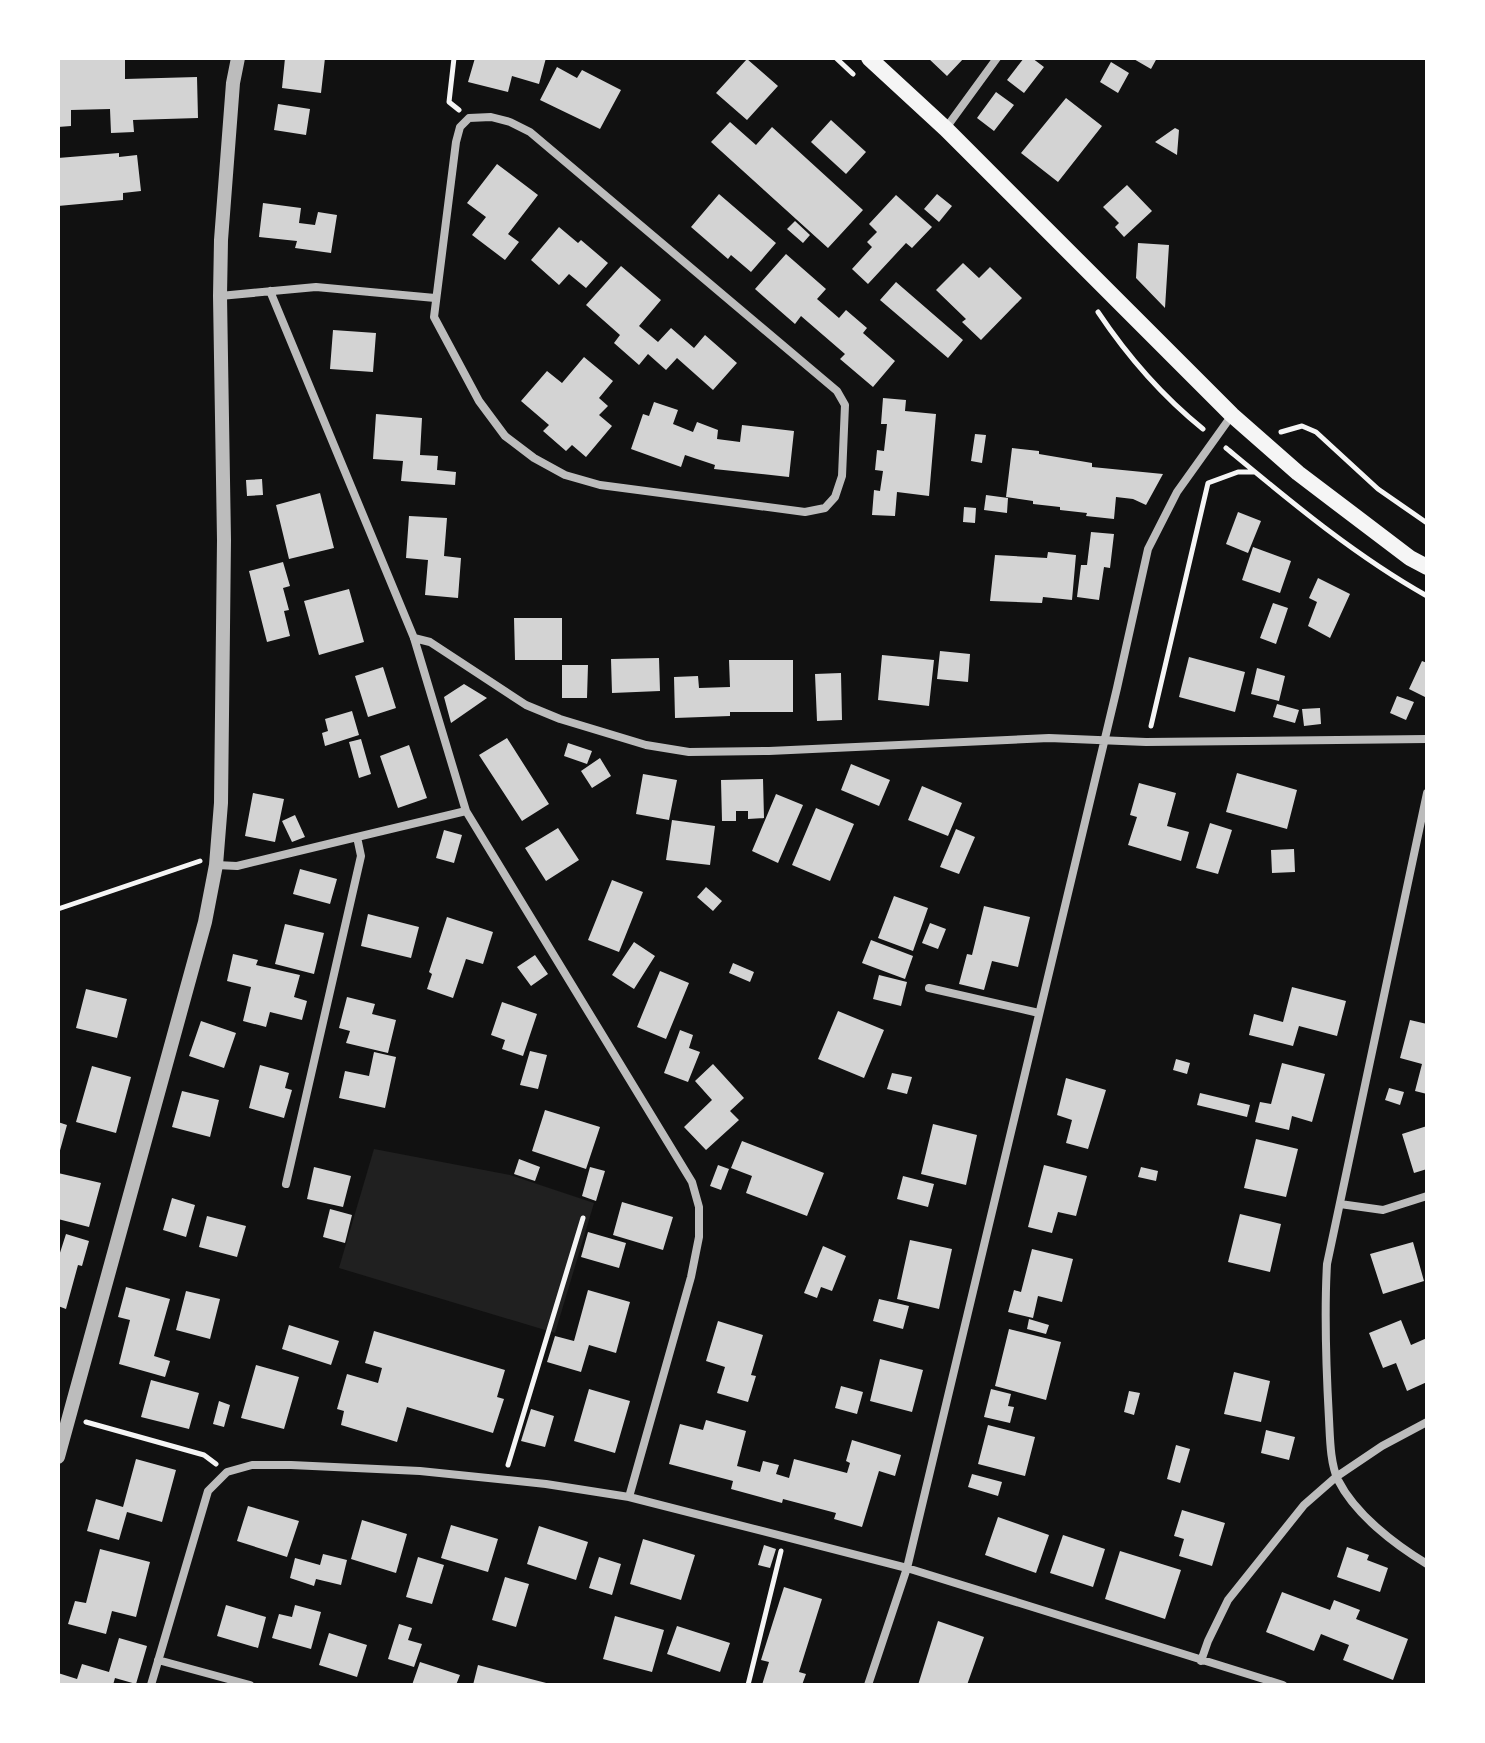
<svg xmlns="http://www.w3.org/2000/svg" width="1485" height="1743" font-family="'Alegreya Sans',sans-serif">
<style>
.green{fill:#202020}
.building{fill:#d3d3d3}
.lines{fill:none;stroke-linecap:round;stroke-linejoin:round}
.path{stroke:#f5f5f5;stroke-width:5}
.minor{stroke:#bcbcbc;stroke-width:8}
.tertiary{stroke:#bcbcbc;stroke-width:14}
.secondary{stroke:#f5f5f5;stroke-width:16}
</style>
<rect width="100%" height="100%" fill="#111"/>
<path class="green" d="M374 1149 510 1175 594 1203 555 1333 339 1268Z"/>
<path class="building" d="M58 58H125V79L197 77 198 118 133 120 134 132 111 133 110 109 71 110V126L58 127Z
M285 58H325L321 93 282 88Z
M475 58 517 60 546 58 539 84 512 76 508 92 468 82Z
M928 58H964L947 76Z
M1024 58H1032L1044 67 1024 93 1007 80Z
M1132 58H1157L1151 69Z
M747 59 778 86 747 120 716 93Z
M1111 62 1129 73 1118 93 1100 82Z
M557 67 577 78 582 70 621 90 600 129 540 100Z
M996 92 1014 105 994 131 977 118Z
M1066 98 1102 126 1058 182 1021 153Z
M278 104 310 109 306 135 274 130Z
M831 120 866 152 846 174 811 142Z
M730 122 756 145 772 127 863 210 828 248 711 142Z
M1175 128 1179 130 1177 155 1155 142Z
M119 153V157L137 155 141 191 123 193V200L58 206V158Z
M497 164 538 195 508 234 519 242 505 260 472 235 486 217 467 203Z
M1127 185 1152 211 1124 237 1115 227 1119 223 1103 207Z
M719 194 776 243 751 272 731 255 728 259 691 227Z
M937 194 952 206 939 222 924 209Z
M896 195 932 227 912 248 906 243 868 284 852 269 872 247 867 242 877 232 869 224Z
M263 203 301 208 299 223 315 225 318 212 337 215 331 253 295 248 297 241 259 237Z
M795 221 810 235 803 243 787 229Z
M559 227 578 243 581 240 608 263 586 288 569 274 559 285 531 260Z
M1138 243 1169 245 1165 308 1136 278Z
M786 254 826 289 817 299 839 318 846 310 867 328 863 333 895 361 873 387 840 359 845 354 801 316 795 324 755 289Z
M963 263 979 278 990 267 1022 298 981 340 962 322 966 319 936 290Z
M621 266 661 300 639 326 658 342 671 328 694 348 705 335 737 363 713 390 677 358 666 370 648 354 639 365 614 343 620 335 586 305Z
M896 282 963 340 948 358 880 300Z
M333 330 376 333 373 372 330 369Z
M584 357 613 381 599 398 608 406 599 415 612 426 586 457 572 445 566 451 543 431 549 425 521 401 547 371 562 383Z
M883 398 906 400 905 411 936 414 929 496 897 492 895 516 872 515 874 490 880 491 883 471 875 470 877 450 884 451 887 424H881Z
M654 402 678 410 673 424 693 432 697 422 718 430 717 439 740 442 742 425 794 431 789 477 714 469 715 465 685 455 681 467 631 449 643 414 649 416Z
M376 414 422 418 420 455 438 456 437 470 456 472 455 485 401 481 403 461 373 459Z
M975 434 986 435 982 463 971 461Z
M1012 448 1039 451V454L1092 463V467L1163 474 1146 505 1133 499 1116 497 1114 519 1086 516 1087 513 1060 510V507L1033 504V501L1006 497Z
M262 479 263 495 247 496 246 480Z
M320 493 334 548 289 559 276 505Z
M986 495 1008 498 1007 513 984 510Z
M964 507 976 508 975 523 963 522Z
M1238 512 1261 521 1248 553 1226 544Z
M409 516 447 518 444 556 461 558 458 598 425 595 428 560 406 558Z
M1091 532 1114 534 1110 568 1104 567 1099 600 1077 597 1081 565H1087Z
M1253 547 1291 561 1280 593 1242 580Z
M1048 552 1076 555 1072 600 1043 597 1042 603 990 601 995 555 1047 558Z
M283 562 290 586 283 588 289 610 284 611 290 636 267 642 249 571Z
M1318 578 1350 594 1330 638 1308 626 1317 602 1309 598Z
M349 589 364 642 319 655 304 601Z
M1273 603 1288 608 1276 644 1260 638Z
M514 618H562V660H515Z
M940 651 970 654 968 682 937 679Z
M882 655 934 660 929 706 878 700Z
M1189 657 1245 672 1235 712 1179 697Z
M659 658 660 691 612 693 611 659Z
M729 660H793V712H730V716L675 718 674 677 698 676 699 688 730 687Z
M1422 661 1427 663V698L1409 689Z
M562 665H588L587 698H562Z
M383 667 396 708 368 717 355 676Z
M1257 668 1285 676 1279 701 1251 694Z
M841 673 842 720 817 721 815 674Z
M464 684 487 698 451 723 444 697Z
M1397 696 1414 702 1406 720 1390 713Z
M1277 704 1299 710 1295 723 1273 717Z
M1320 708 1321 724 1304 726 1302 709Z
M352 711 359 735 325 746 322 733 328 731 325 719Z
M507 738 549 804 522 821 479 755Z
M361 739 371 774 359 778 349 742Z
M568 743 592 751 587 764 564 756Z
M409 745 427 798 398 808 380 756Z
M600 758 611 776 592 788 581 771Z
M851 764 890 780 879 806 841 790Z
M1237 773 1297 790 1287 829 1226 812Z
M643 774 677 780 669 820 636 814Z
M763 779 764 818 748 819V811H736V821H722L721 780Z
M1139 783 1176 793 1167 826 1189 832 1181 861 1128 845 1137 817 1130 815Z
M922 786 962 803 948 836 908 820Z
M253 793 284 799 275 842 245 836Z
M776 794 803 805 778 863 752 851Z
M816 808 854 824 830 881 792 865Z
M295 815 305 837 292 842 282 821Z
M672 820 715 826 710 865 666 860Z
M1210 823 1232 830 1218 874 1196 868Z
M558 828 579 860 546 881 525 848Z
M956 829 975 837 959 874 940 867Z
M444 830 462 835 454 863 436 858Z
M1294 849 1295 872 1272 873 1271 850Z
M300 869 337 879 330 904 293 894Z
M612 880 643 892 619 952 588 940Z
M706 887 722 901 713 911 697 897Z
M894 896 928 908 913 951 878 938Z
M984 906 1030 917 1018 967 992 961 984 990 959 984 967 954 972 955Z
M368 914 419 927 411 958 361 946Z
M447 917 493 932 483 964 466 959 453 998 427 989 432 974 429 972Z
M930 923 946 929 938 949 922 943Z
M285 924 324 933 314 974 275 964Z
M871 940 913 956 905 979 862 963Z
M634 942 655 956 634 989 612 975Z
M233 954 258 960 256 965 300 975 294 997 307 1001 302 1020 270 1012 266 1027 243 1021 251 987 227 981Z
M535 955 548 974 531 986 517 967Z
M733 963 754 972 750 982 729 973Z
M660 971 689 983 666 1039 637 1027Z
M879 975 907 982 901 1006 873 999Z
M1292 987 1346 1001 1337 1036 1299 1026 1293 1046 1249 1035 1254 1014 1283 1022Z
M86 989 127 999 117 1038 76 1028Z
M347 997 375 1004 372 1014 396 1020 388 1053 346 1043 350 1031 339 1028Z
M502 1002 537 1014 523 1056 502 1049 505 1040 491 1035Z
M838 1011 884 1030 864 1078 818 1059Z
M1410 1020 1427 1024V1094L1415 1091 1422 1064 1400 1058Z
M201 1021 236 1033 224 1068 189 1056Z
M680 1030 693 1035 689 1048 700 1052 688 1082 664 1073Z
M530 1051 547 1055 538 1089 520 1085Z
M374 1052 396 1057 385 1108 339 1098 345 1071 369 1076Z
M1176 1059 1190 1063 1187 1074 1173 1070Z
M1282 1063 1325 1074 1312 1122 1292 1116 1289 1130 1255 1122 1260 1102 1271 1104Z
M713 1064 744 1098 730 1111 739 1120 706 1150 684 1127 712 1100 695 1081Z
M260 1065 289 1073 285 1088 292 1090 284 1118 249 1108Z
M92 1066 131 1077 116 1133 76 1122Z
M892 1073 912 1077 907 1094 887 1089Z
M1066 1078 1106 1090 1088 1149 1066 1143 1072 1120 1057 1115Z
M1389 1088 1404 1092 1400 1105 1385 1100Z
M182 1091 219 1100 210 1137 172 1127Z
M1200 1093 1250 1105 1247 1117 1197 1105Z
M545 1110 600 1127 586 1169 532 1151Z
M58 1122 67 1125 59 1154H58Z
M933 1124 977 1135 966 1185 921 1174Z
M1427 1126V1169L1414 1173 1402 1134Z
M1256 1139 1298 1149 1286 1197 1244 1188Z
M742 1141 824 1173 807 1216 746 1193 752 1176 731 1168Z
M519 1159 540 1167 535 1181 514 1174Z
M718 1165 729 1169 721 1190 710 1186Z
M1044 1165 1087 1176 1076 1216 1058 1212 1052 1233 1028 1227Z
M314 1167 351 1176 343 1207 307 1199Z
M590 1167 605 1171 596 1201 582 1196Z
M1141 1167 1158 1171 1156 1181 1138 1177Z
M58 1173 101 1183 89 1227 58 1219Z
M903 1176 934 1184 928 1207 897 1199Z
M172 1198 195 1205 186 1237 163 1230Z
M622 1202 673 1217 663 1250 613 1235Z
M330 1209 352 1215 345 1243 323 1237Z
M1240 1214 1281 1224 1270 1272 1228 1262Z
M207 1216 246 1226 237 1257 199 1247Z
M588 1232 626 1243 619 1268 581 1257Z
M66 1234 89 1241 82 1266 78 1265 66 1309 58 1306V1259Z
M910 1240 952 1249 939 1309 897 1299Z
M1413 1242 1424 1281 1383 1294 1370 1254Z
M823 1246 846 1256 832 1291 821 1287 817 1298 804 1293Z
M1032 1249 1073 1259 1062 1302 1038 1296 1033 1318 1008 1312 1014 1290 1021 1292Z
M126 1287 170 1299 154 1356 170 1361 165 1377 119 1364 130 1320 118 1317Z
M588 1290 630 1302 616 1353 589 1345 581 1372 547 1362 555 1336 574 1341Z
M186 1291 220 1299 210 1339 176 1330Z
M879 1299 909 1306 903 1329 873 1321Z
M1029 1319 1049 1325 1046 1334 1027 1329Z
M1401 1320 1411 1345 1427 1338V1382L1407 1391 1396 1363 1383 1368 1369 1333Z
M718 1321 763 1335 751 1375 756 1376 748 1402 717 1393 725 1367 706 1361Z
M289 1325 339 1341 331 1365 282 1349Z
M1009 1329 1061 1342 1046 1400 995 1386Z
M374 1331 505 1370 497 1397 504 1399 493 1433 407 1407 397 1442 341 1425 344 1411 337 1409 347 1374 378 1383 382 1368 365 1363Z
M880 1359 923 1370 912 1412 870 1401Z
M256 1365 299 1377 284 1429 241 1418Z
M1234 1372 1270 1381 1261 1422 1224 1414Z
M151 1380 199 1393 189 1429 141 1417Z
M841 1386 863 1392 857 1414 835 1408Z
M589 1389 630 1401 615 1453 574 1441Z
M991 1389 1011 1394 1008 1406 1014 1407 1010 1423 984 1417Z
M1129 1391 1140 1393 1134 1415 1124 1412Z
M219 1401 230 1405 224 1427 213 1424Z
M531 1409 554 1416 545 1447 521 1441Z
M706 1420 746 1431 737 1466 760 1472 763 1461 779 1465 776 1474 789 1478 794 1459 847 1473 850 1463 846 1461 852 1440 901 1455 895 1476 879 1471 862 1527 834 1519 836 1513 783 1499 782 1503 731 1489 733 1481 669 1464 680 1424 703 1430Z
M988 1425 1035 1437 1025 1476 978 1464Z
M1266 1430 1295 1437 1289 1460 1261 1453Z
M1176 1445 1190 1449 1180 1483 1167 1479Z
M136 1459 176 1470 162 1522 127 1512 119 1540 87 1531 96 1499 123 1507Z
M972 1474 1002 1482 998 1496 968 1487Z
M248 1506 299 1521 287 1557 237 1541Z
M1182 1510 1225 1523 1212 1566 1179 1556 1184 1539 1174 1536Z
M998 1517 1049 1535 1036 1573 985 1555Z
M362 1520 407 1534 396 1573 351 1559Z
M451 1525 498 1539 488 1572 441 1558Z
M539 1526 588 1542 576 1580 527 1564Z
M1063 1535 1105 1549 1093 1587 1050 1573Z
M643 1539 695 1555 681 1600 630 1584Z
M764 1545 776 1549 770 1568 758 1565Z
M1347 1547 1369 1555 1367 1560 1388 1568 1380 1592 1337 1577Z
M100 1549 150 1562 136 1617 112 1611 106 1634 68 1624 75 1601 86 1603Z
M1120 1551 1181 1570 1165 1619 1105 1599Z
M323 1554 347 1560 341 1585 316 1579 314 1586 290 1578 295 1558 320 1565Z
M418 1557 444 1565 432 1604 406 1597Z
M599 1557 621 1564 612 1595 589 1588Z
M505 1577 529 1584 516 1627 492 1620Z
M784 1587 822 1599 799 1672 806 1674 802 1685H762L769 1662 761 1660Z
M1282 1592 1330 1610 1334 1600 1360 1610 1356 1619 1408 1639 1393 1680 1343 1660 1349 1645 1336 1640 1321 1634 1314 1651 1266 1632Z
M226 1605 266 1617 258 1648 217 1636Z
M295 1605 321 1612 311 1649 272 1638 279 1614 292 1617Z
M615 1616 664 1630 652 1672 603 1659Z
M938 1621 984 1637 967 1685H918Z
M399 1624 412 1628 408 1640 422 1644 414 1667 388 1659Z
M677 1626 730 1643 720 1672 667 1654Z
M329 1633 367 1645 357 1677 319 1665Z
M119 1638 147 1646 136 1684 115 1678 113 1685H58V1673L77 1679 82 1664 109 1672Z
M420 1662 460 1675 456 1685H412Z
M478 1665 550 1684V1685H473Z"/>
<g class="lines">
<path class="path" d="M454 58 449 102 459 110
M836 58 853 74
M1098 312C1128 357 1161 395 1203 429
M1281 432 1302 426 1316 432 1378 489 1427 523
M1226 448C1290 501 1354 555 1427 596
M1151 726 1208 483 1238 472H1255
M58 909 200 861
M86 1422 204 1455 216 1464
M508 1465 583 1218
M748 1685 781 1551"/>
<path class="minor" d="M491 117 510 122 530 132 837 391 845 405 842 476 835 497 825 508 805 512 600 485 565 475 534 458 505 436 479 401 434 317 456 142 460 127 469 118Z
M946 128 997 58
M270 291 414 638 466 811 692 1182 699 1207V1237L691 1277 629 1497
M220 296 316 287 435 298
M414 638 430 642 526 705 560 719 646 745 689 752 769 751 1049 738 1146 742 1427 739
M1427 793 1327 1264C1324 1316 1326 1366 1329 1419 1330 1437 1330 1463 1338 1480 1355 1514 1394 1544 1427 1564
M216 865 237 866 357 837
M929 988 1039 1013
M286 1184 361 856 357 837 466 811
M1340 1204 1383 1210 1427 1196
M158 1660 250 1685
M1201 1661 1208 1641 1228 1600 1304 1505 1336 1477 1382 1446 1427 1422
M151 1685 208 1491 227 1472 252 1465H291L420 1471 546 1484 629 1497 907 1568 1283 1685
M868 1685 907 1568 1117 688 1148 549 1177 492 1232 415"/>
<path class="tertiary" d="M58 1457 205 922 216 865 221 803 224 540 220 296 221 240 233 83 238 58"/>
<path class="secondary" d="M869 58 946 129 1232 415 1298 473 1410 558 1427 567"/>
</g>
<rect width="1485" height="1743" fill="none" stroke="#ffffff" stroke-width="120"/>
</svg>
